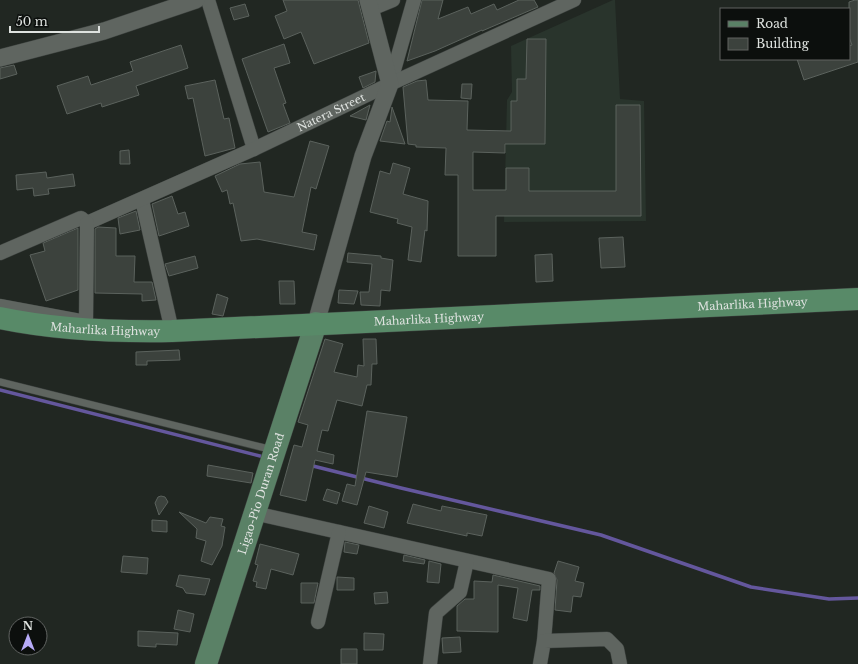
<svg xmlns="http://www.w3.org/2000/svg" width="858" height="664" font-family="'Libre Baskerville',serif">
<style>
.built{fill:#29342c}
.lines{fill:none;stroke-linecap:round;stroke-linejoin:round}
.stream{stroke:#64579d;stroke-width:3.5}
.building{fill:#3c423d;stroke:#5b625d}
.service-casing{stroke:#3d423f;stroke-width:8}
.minor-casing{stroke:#3d423f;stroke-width:15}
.tertiary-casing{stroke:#3d423f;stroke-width:18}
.primary-casing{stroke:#3d423f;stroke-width:23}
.trunk-casing{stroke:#3d423f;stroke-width:23}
.service{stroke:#5f6560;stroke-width:7}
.minor{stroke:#5f6560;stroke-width:14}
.tertiary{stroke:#5f6560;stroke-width:17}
.primary{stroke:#5a8166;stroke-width:22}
.trunk{stroke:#588a68;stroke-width:22}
.labels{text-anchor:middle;stroke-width:3.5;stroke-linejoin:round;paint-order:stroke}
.street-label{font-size:11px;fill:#dee2df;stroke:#0c0f0d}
</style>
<rect width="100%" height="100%" fill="#212722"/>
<path class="built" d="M613 0H615L620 99 644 101 646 221 504 222 507 100 512 92 511 46Z"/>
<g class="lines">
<path class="stream" d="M0 390 264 457
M309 465 401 488 601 535 751 587 829 599 858 598"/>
</g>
<path class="building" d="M283 0H358L369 43 314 64 301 32 284 39 275 16 287 11Z
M422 0H443L438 19 468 7 471 14 494 4 497 10 519 0H534L538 7 482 31V30L435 51 407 61Z
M855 0H858V62L804 80 797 59H849V46L852 45 849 37V2Z
M245 4 249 16 234 20 230 8Z
M527 39H546L545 144H505V153L473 152V190H506V168H529V191H616V105H640L641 216H496V256H458V175H445L446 148 416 147V145L408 144 403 87 417 81 426 80 428 100 468 101 467 130 511 131V101H517V79H526Z
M284 44 290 63 274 68 286 103 283 104 290 123 268 132 242 59Z
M181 45 188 68 136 86 139 95 102 107 101 103 67 114 57 86 88 76 91 85 133 71 130 62Z
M14 65 17 74 0 79V68Z
M376 71 375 82 363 88 359 77Z
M215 80 224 119 229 118 235 148 205 156 193 98 188 99 185 86Z
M462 84H472L471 99 461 98Z
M370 105 366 120 350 116Z
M392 107 405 144 380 141 387 121 390 122Z
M310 141 329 146 316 189 311 187 302 232 317 235 314 250 257 239 241 241 233 203 230 204 227 190 222 192 215 176 240 164 260 162 264 192 294 197Z
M129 150 130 164H120V151Z
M393 163 410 168 403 194 428 201 427 231 425 230 421 262 408 260 412 227 397 223 398 219 370 212 380 171 390 174Z
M46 172 47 178 73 174 75 186 48 189 49 194 34 196 33 188 17 190 16 175Z
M172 196 178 214 185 212 189 226 159 236 152 204Z
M136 211 140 230 120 234 118 218Z
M98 227 116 228V256H135L134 282H152L156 300 142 301V294L95 293V229Z
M78 228V290L46 301 30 255 45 251 43 243Z
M623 237 625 267 601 268 599 238Z
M348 253 381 256V258L393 260 390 291 381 290 380 306 361 305 360 292H369L372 264 347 262Z
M552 254 553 281 536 282 535 255Z
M195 256 198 268 169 276 165 264Z
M279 281H294L295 304H280Z
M339 290 358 291 354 304 338 303Z
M217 294 228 298 223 316 212 314Z
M325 339 343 344 334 372 357 377 358 365 364 366 363 339H376L377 364H372L371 385H367L362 406 337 400 328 431 322 430 317 451 334 455 333 464 315 460 306 501 280 495 294 445 302 447 308 425 298 422Z
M179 350 180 360 147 361V365H136V352Z
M367 411 407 417 397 477 366 472 357 505 342 501 347 484 355 486Z
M208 465 253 473 251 483 207 476Z
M327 489 340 493 337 504 323 500Z
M161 496 165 497 168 502 159 515 155 503 158 497Z
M413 504 441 511 442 506 487 515 482 536 467 533V536L407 523Z
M369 506 388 512 384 528 364 523Z
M179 512 206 523 210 517 223 519 221 526 225 527 222 546 212 565 201 561 206 541 196 538 197 529Z
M152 520 167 521V532L152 531Z
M345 542 359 545 357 554 344 552Z
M260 544 299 554 293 575 271 569 266 589 256 587 257 582 253 581 258 565 255 564Z
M404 555 425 560 424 564 403 561Z
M123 556 148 558 147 574 121 572Z
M429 561 441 564 439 583 427 582Z
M558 561 579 567 575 581 584 583 581 597 573 596 571 612 555 610 557 580 554 573Z
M179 575 210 579 205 595 186 593 183 588 176 586Z
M493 575 540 586V590H532L527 621 513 618 518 588 498 585V632L457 631V606L465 599H474V581L492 582Z
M337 577 354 578V590H337Z
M301 583H318L314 603H301Z
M387 592 388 603 375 604 374 593Z
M178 610 194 614 190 632 174 629Z
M138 631 178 633 177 645 156 644V647L138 646Z
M364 633 384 634 383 650H364Z
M460 637 461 652 443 653 442 638Z
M341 649H357V664H341Z"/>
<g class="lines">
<defs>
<path id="service" d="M0 382 273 450"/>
<g id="minor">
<path d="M208 0 254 149"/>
<path d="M371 9 393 0"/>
<path d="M390 84 414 0"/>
<path d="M142 200 172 331"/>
<path id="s1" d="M87 223 254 149 390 84 574 0"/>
<path d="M0 253 81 218 87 223"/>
<path d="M0 306 86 322 87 223"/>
<path d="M254 513 549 579 544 641"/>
<path d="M318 622 339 532"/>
<path d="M430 664 436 613 460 592 467 561"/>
<path d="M540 664 544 641 607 639 617 649 620 664"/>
</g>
<path id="tertiary" d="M0 58 104 31 196 0
M316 323 363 156 390 84 368 0"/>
<g id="primary">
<path id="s2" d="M206 664 316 323"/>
</g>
<g id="trunk">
<path id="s3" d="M0 318C57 330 114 332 172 331L858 299"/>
</g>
</defs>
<use href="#service" class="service-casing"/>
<use href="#minor" class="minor-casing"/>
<use href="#tertiary" class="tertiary-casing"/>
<use href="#primary" class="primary-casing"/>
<use href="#trunk" class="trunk-casing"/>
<use href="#service" class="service"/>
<use href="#minor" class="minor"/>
<use href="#tertiary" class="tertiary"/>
<use href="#primary" class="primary"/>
<use href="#trunk" class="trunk"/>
</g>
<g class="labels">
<g class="street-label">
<text dy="4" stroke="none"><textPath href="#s1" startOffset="268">Natera Street</textPath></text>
<text dy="4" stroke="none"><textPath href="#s3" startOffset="754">Maharlika Highway</textPath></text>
<text dy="4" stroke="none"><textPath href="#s3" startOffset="430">Maharlika Highway</textPath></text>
<text dy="4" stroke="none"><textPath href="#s3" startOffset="106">Maharlika Highway</textPath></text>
<text dy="4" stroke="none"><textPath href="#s2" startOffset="179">Ligao-Pio Duran Road</textPath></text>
</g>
</g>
<rect x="720" y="8" width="130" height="52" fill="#0c0f0d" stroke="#606361"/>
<rect x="728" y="21" width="20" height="6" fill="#5a8166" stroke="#606361"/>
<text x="756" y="28" font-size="12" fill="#dee2df">Road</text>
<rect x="728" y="38" width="20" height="12" fill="#3c423d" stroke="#606361"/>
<text x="756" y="48" font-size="12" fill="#dee2df">Building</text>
<g transform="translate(28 636)"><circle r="19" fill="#0c0f0d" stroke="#606361"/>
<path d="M0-3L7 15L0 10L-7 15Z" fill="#b7abf8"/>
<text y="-6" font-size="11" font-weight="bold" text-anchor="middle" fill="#dee2df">N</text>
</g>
<path d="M10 26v6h89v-6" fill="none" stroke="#dee2df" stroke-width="2"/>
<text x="16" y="26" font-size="12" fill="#dee2df" stroke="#0c0f0d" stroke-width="3" paint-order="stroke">50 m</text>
</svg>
